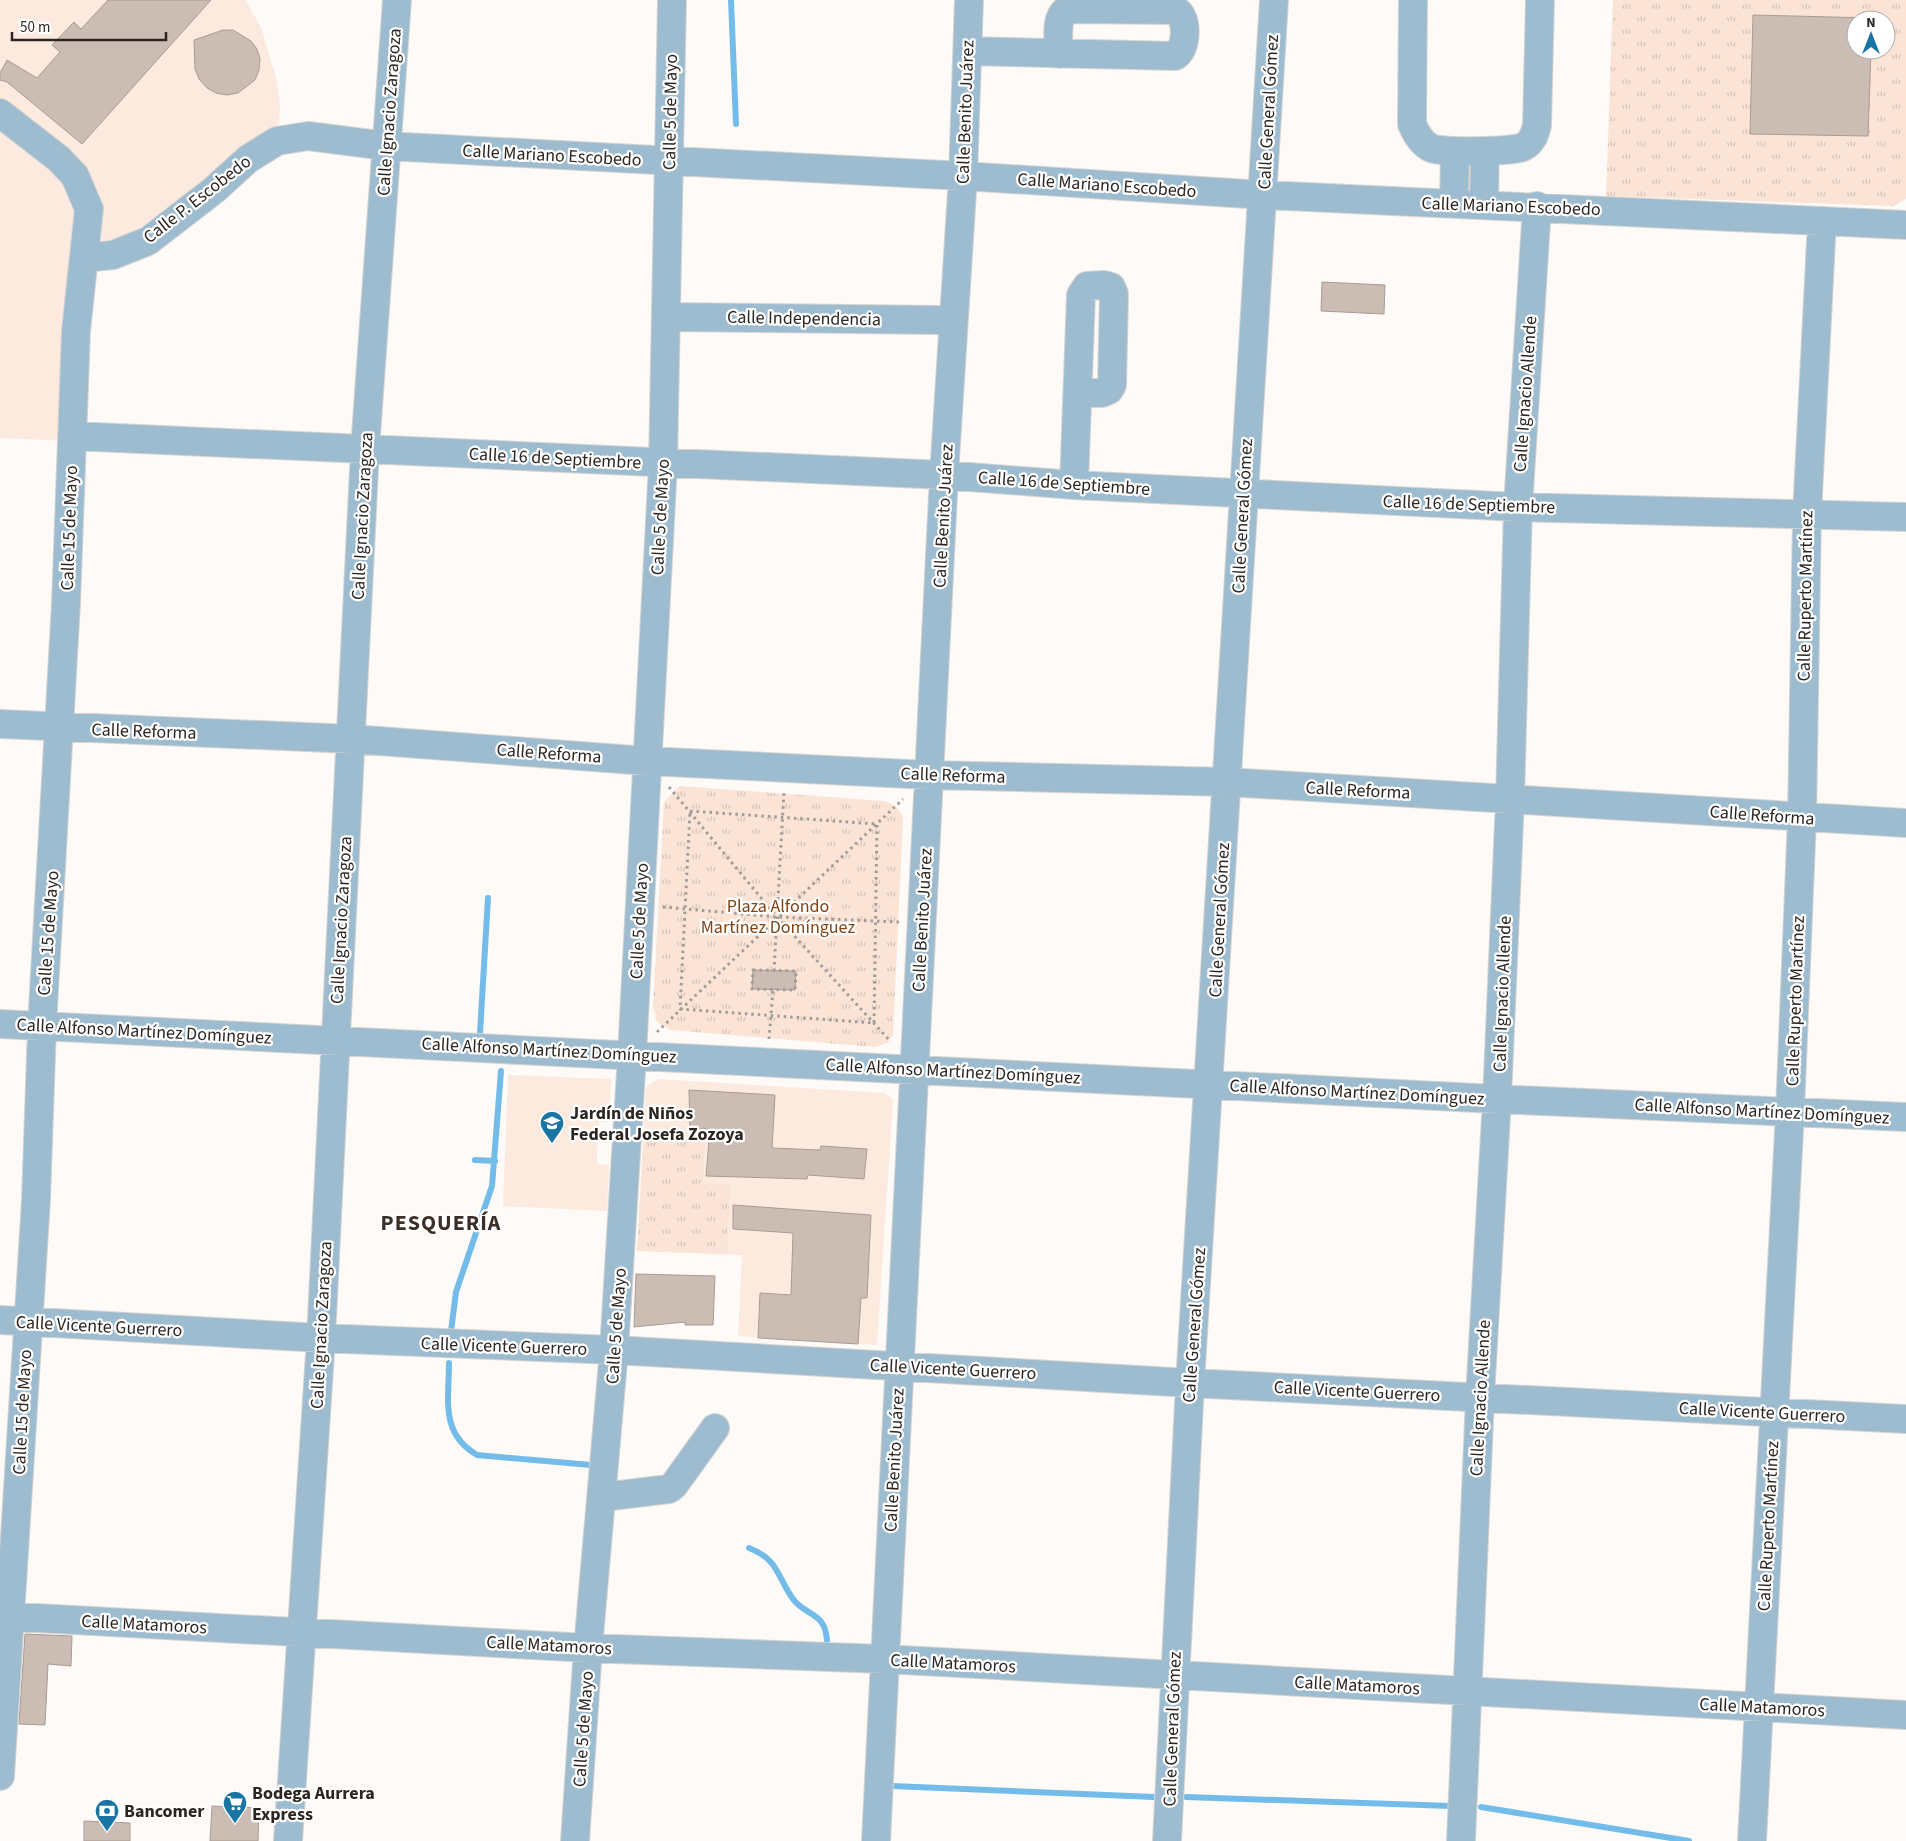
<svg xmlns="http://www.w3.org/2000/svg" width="1906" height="1841" font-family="'Source Sans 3',sans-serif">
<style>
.built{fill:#fceadf}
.park{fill:url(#park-tufts);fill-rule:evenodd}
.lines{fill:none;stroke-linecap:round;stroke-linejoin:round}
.stream{stroke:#73bce9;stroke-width:6}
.building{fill:#ccbdb4;stroke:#aa9b92}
.minor-casing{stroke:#d7d4d1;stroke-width:30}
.path{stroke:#a09c99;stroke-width:3;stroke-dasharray:2.5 4;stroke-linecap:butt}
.minor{stroke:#9dbcd0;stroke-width:28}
.labels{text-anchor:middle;stroke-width:4.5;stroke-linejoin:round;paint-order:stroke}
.street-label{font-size:18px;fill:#2c2622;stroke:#fff}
.park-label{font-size:18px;fill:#814415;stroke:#fff}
.poi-label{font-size:18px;font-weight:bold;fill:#2c2622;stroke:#fff;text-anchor:start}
.district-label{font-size:22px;font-weight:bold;letter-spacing:1px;fill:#3b2f27;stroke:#fff}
</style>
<defs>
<pattern id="park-tufts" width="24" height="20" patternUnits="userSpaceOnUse" patternTransform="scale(1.25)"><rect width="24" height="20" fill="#fbe4d6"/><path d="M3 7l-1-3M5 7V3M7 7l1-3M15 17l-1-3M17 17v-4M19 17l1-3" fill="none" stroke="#d7c3b7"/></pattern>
</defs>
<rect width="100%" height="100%" fill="#fdfaf8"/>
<path class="built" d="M0 0H246L262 30 276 78 280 106 279 126 115 246 74 250 68 441 0 438Z
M508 1075 611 1079 609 1122H599L597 1154V1164L609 1165 607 1211 503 1206Z
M658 1079 885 1093 893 1100 877 1345 738 1336 742 1255 637 1251 646 1087Z"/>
<path class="park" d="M1613 0H1906V199L1893 206 1606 196ZM1856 20H1886V50H1856Z
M680 786 884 801C893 804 900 808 903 818L893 1035 887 1043 876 1047 671 1030 657 1022 653 1007 664 802Z
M644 1131 705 1134 703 1183 730 1185 727 1254 637 1251Z"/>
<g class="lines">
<path class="stream" d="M731 0 736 124
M480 1033 488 898
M475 1160 495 1161
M451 1331 456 1292 492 1186 501 1071
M449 1363C449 1401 440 1433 477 1455L591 1465
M749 1548C779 1560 776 1575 793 1599 806 1617 828 1611 827 1646
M892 1786 1154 1797
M1186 1797 1451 1806
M1481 1807 1689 1841"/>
</g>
<path class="building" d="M108 0H211L82 144 7 82 0 80V73L7 60 37 78 60 52 52 45 74 22 81 29Z
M1753 15 1872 18 1871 20H1856V50H1871L1868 136 1750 134Z
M223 30H233L251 41 257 49 260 59 259 70 255 80 238 93 227 95 216 93 207 88 199 79 195 69 194 40Z
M1322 282 1385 285 1384 314 1321 311Z
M753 970 796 971 795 990 752 989Z
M689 1090 775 1095 772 1148 820 1150 821 1146 867 1149 864 1179 808 1175 807 1179 706 1176 710 1129 690 1128Z
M733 1205 871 1215 867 1298H861L858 1344 758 1338 760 1293 791 1295 793 1233 733 1229Z
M636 1274 715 1276 713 1325H685V1322L634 1327Z
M25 1634 72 1636 71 1666 48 1664 45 1725 19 1724Z
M212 1806 259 1808 258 1841H210Z
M84 1821 130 1823V1841H84Z"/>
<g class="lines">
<defs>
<path id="minor" d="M1413 0 1412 124C1416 134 1421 143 1431 148 1441 153 1513 152 1523 147 1532 143 1535 134 1537 125L1540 0
M968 51 1175 56C1187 50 1189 16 1175 10L1068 9C1054 17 1059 39 1059 54
M0 113 59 159 75 176 89 209 76 331 66 603 42 1026 36 1200 0 1776
M1454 203 1455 151
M1484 205 1485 151
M84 258 113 255 148 241 214 190 248 159 277 141 308 136 386 146 963 176 1264 195 1906 225
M667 317 941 320
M73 436 944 475 1074 485 1518 507 1906 517
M1074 485 1081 295 1087 286 1104 285 1111 287 1114 294 1112 385 1109 390 1102 393H1078
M0 724 352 739 647 761 929 775 1227 782 1906 823
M0 1024 1497 1099 1906 1117
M0 1320 321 1338 614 1350 1190 1383 1906 1419
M603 1497 669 1489 674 1485 715 1428
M0 1616 588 1648 884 1659 1906 1715
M288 1841 321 1338 365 449 397 0
M575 1841 588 1648 614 1350 632 1055 663 464 672 0
M876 1841 944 475 963 176 969 0
M1167 1841 1190 1383 1274 0
M1461 1841 1480 1397 1497 1099 1510 799 1518 507 1537 206
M1752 1841 1790 1111 1802 818 1807 514 1822 221"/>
</defs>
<use href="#minor" class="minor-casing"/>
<path class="path" d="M669 787 777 917 891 1042
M690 811 877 824 874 1023 680 1009Z
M663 907 777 917 899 922
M753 970 796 971 795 990 752 989Z
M774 971 784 791
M657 1032 903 799
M769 1039 773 990"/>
<use href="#minor" class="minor"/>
</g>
<defs>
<symbol id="school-pin" viewBox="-11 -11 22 30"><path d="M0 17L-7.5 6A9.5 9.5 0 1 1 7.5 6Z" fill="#1975a3" stroke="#fff"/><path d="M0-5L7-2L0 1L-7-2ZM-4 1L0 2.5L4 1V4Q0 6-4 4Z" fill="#fff"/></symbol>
<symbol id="supermarket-pin" viewBox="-11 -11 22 30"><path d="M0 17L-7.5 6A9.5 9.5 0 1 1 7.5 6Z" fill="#1975a3" stroke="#fff"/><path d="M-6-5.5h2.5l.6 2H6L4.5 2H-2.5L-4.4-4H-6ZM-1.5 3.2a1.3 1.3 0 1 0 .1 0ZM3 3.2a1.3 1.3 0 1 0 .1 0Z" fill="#fff"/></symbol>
<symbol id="bank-pin" viewBox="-11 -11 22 30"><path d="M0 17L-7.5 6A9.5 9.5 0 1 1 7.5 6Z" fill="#1975a3" stroke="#fff"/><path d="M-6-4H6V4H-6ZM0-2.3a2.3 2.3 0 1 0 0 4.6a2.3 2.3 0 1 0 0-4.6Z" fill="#fff"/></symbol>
</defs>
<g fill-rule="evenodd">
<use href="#school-pin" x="538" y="1109" width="28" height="38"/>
<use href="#supermarket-pin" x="221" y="1789" width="28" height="38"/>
<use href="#bank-pin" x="93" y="1797" width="28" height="38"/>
</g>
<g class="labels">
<g class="street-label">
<text transform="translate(389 112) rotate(-86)" y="6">Calle Ignacio Zaragoza</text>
<text transform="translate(670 112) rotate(-89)" y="6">Calle 5 de Mayo</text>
<text transform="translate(965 112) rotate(-88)" y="6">Calle Benito Juárez</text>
<text transform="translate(1268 112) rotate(-87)" y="6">Calle General Gómez</text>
<text transform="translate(552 155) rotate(3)" y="6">Calle Mariano Escobedo</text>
<text transform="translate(1107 185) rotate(4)" y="6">Calle Mariano Escobedo</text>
<text transform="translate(197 199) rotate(-38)" y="6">Calle P. Escobedo</text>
<text transform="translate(1511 206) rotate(2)" y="6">Calle Mariano Escobedo</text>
<text transform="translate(804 318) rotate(1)" y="6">Calle Independencia</text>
<text transform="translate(1525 394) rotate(-86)" y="6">Calle Ignacio Allende</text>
<text transform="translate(555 458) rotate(3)" y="6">Calle 16 de Septiembre</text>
<text transform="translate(1064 483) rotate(4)" y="6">Calle 16 de Septiembre</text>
<text transform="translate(1469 504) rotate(2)" y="6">Calle 16 de Septiembre</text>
<text transform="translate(362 516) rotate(-87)" y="6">Calle Ignacio Zaragoza</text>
<text transform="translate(943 516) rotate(-87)" y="6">Calle Benito Juárez</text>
<text transform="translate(1242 516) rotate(-87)" y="6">Calle General Gómez</text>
<text transform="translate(660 517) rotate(-87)" y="6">Calle 5 de Mayo</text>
<text transform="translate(69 528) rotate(-88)" y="6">Calle 15 de Mayo</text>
<text transform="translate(1805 596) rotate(-89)" y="6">Calle Ruperto Martínez</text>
<text transform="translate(144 731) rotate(2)" y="6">Calle Reforma</text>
<text transform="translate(549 753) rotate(4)" y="6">Calle Reforma</text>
<text transform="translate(953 775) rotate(2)" y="6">Calle Reforma</text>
<text transform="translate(1358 790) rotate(3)" y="6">Calle Reforma</text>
<text transform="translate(1762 815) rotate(4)" y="6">Calle Reforma</text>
<text transform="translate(341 920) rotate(-87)" y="6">Calle Ignacio Zaragoza</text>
<text transform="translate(922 920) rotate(-87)" y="6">Calle Benito Juárez</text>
<text transform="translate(1219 920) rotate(-87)" y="6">Calle General Gómez</text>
<text transform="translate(639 921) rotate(-87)" y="6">Calle 5 de Mayo</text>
<text transform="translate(48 933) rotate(-86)" y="6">Calle 15 de Mayo</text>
<text transform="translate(1502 994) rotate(-88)" y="6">Calle Ignacio Allende</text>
<text transform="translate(1795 1001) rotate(-88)" y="6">Calle Ruperto Martínez</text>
<text transform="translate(144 1031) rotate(3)" y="6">Calle Alfonso Martínez Domínguez</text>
<text transform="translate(549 1050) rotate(3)" y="6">Calle Alfonso Martínez Domínguez</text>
<text transform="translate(953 1071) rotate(3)" y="6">Calle Alfonso Martínez Domínguez</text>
<text transform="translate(1357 1092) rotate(3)" y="6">Calle Alfonso Martínez Domínguez</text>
<text transform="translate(1762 1111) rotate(3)" y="6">Calle Alfonso Martínez Domínguez</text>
<text transform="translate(321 1325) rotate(-87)" y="6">Calle Ignacio Zaragoza</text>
<text transform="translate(1194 1325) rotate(-86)" y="6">Calle General Gómez</text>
<text transform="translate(99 1326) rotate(3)" y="6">Calle Vicente Guerrero</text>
<text transform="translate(616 1326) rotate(-86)" y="6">Calle 5 de Mayo</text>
<text transform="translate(504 1346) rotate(2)" y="6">Calle Vicente Guerrero</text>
<text transform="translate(953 1369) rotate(3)" y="6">Calle Vicente Guerrero</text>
<text transform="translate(1357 1391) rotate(3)" y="6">Calle Vicente Guerrero</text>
<text transform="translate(1480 1398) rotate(-87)" y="6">Calle Ignacio Allende</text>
<text transform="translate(22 1412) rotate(-87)" y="6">Calle 15 de Mayo</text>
<text transform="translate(1762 1412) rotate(3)" y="6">Calle Vicente Guerrero</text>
<text transform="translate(894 1460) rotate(-87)" y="6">Calle Benito Juárez</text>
<text transform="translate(1768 1526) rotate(-87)" y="6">Calle Ruperto Martínez</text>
<text transform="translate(144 1624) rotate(3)" y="6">Calle Matamoros</text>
<text transform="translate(549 1645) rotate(3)" y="6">Calle Matamoros</text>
<text transform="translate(953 1663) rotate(3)" y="6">Calle Matamoros</text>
<text transform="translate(1357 1685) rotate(3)" y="6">Calle Matamoros</text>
<text transform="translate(1762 1707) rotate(3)" y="6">Calle Matamoros</text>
<text transform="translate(583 1729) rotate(-86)" y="6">Calle 5 de Mayo</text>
<text transform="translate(1172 1729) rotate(-88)" y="6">Calle General Gómez</text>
</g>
<g class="park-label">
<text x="778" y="912">Plaza Alfondo<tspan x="778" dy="21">Martínez Domínguez</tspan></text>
</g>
<g class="poi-label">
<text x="570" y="1119">Jardín de Niños<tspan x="570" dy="21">Federal Josefa Zozoya</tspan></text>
<text x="252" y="1799">Bodega Aurrera<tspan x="252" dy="21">Express</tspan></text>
<text x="124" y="1817">Bancomer</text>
</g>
<g class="district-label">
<text x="441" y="1230">PESQUERÍA</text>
</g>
</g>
<g transform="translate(1871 35)"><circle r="24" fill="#ffffff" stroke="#aba8a7"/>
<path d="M0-4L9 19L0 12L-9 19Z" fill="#1975a3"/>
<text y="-8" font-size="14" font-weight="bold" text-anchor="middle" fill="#2c2622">N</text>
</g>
<path d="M12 32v8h154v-8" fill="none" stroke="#2c2622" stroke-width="2.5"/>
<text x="20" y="32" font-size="15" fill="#2c2622" stroke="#ffffff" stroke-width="4" paint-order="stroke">50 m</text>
</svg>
